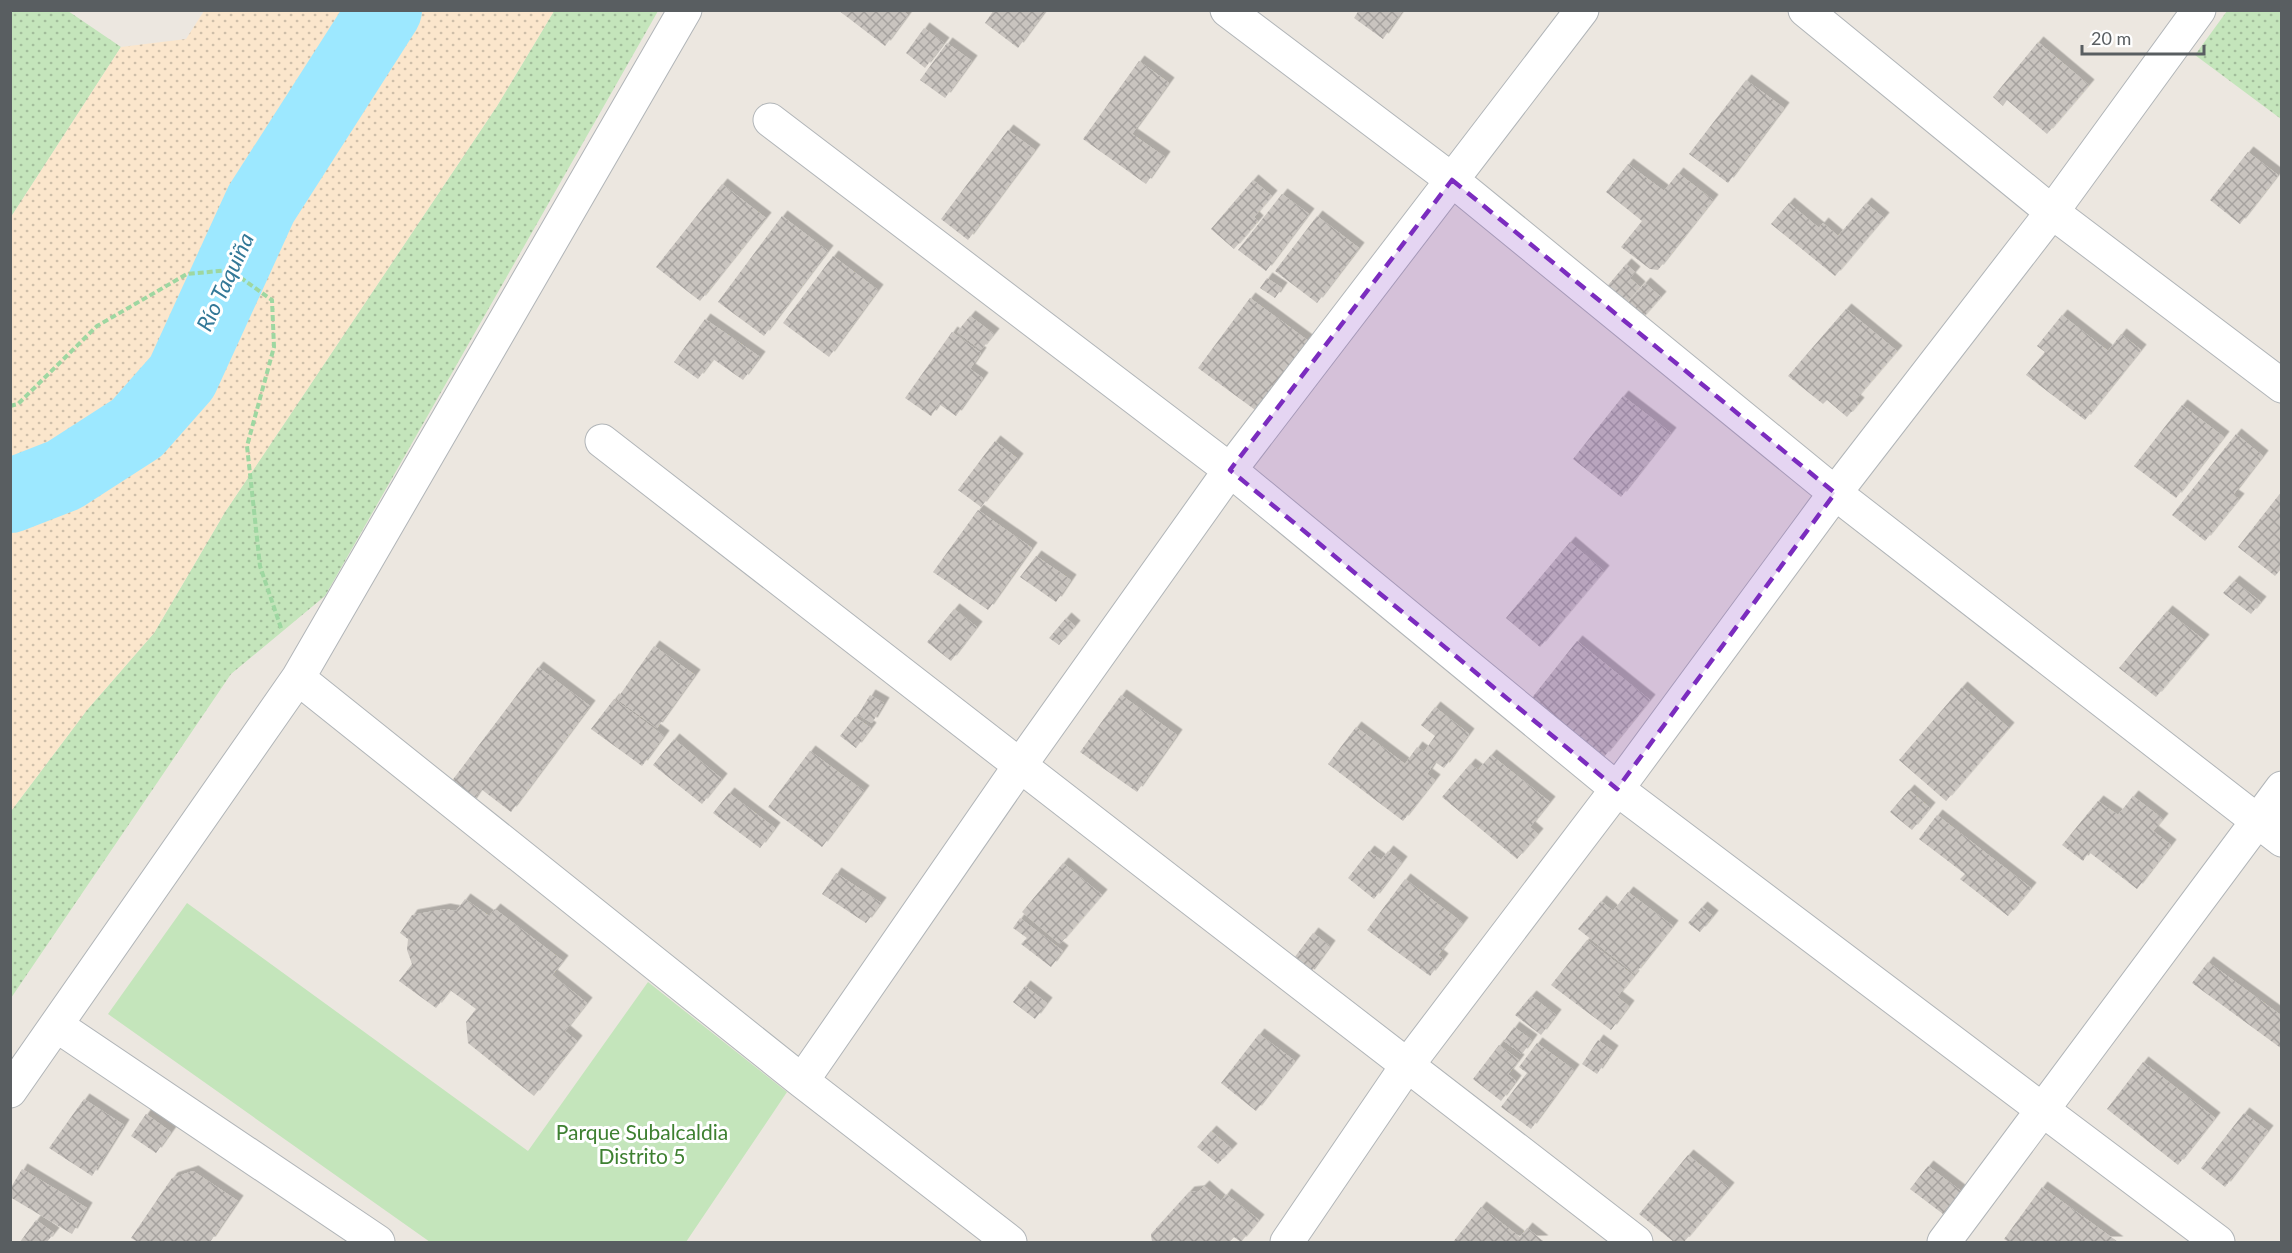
<svg xmlns="http://www.w3.org/2000/svg" width="2292" height="1253" font-family="Lato,sans-serif">
<style>
.grass{fill:url(#grass-dots)}
.sand{fill:url(#sand-dots)}
.park{fill:#c4e5bb}
.lines{fill:none;stroke-linecap:round;stroke-linejoin:round}
.river{stroke:#9de8ff;stroke-width:74}
.building{fill:url(#building-cross-hatch);filter:url(#shadow)}
.minor-casing{stroke:#b1b5b8;stroke-width:35}
.path{stroke:#9ed7a1;stroke-width:4;stroke-dasharray:6 3;stroke-linecap:butt}
.minor{stroke:#fff;stroke-width:33}
.marked{fill:#7b2cbf;fill-opacity:0.2;stroke:#7b2cbf;stroke-width:4.5;stroke-dasharray:12 8;stroke-linejoin:round}
.labels{text-anchor:middle;stroke-width:6;stroke-linejoin:round;paint-order:stroke}
.park-label{font-size:21px;fill:#3e8031;stroke:#fff}
.water-label{font-size:22px;font-style:italic;fill:#337897;stroke:#fff}
</style>
<defs>
<pattern id="grass-dots" width="8" height="8" patternUnits="userSpaceOnUse" patternTransform="scale(1.5)"><rect width="8" height="8" fill="#c4e5bb"/><path d="M2 2h.1M6 6h.1" fill="none" stroke="#a2bd9b" stroke-width="1.8" stroke-linecap="round"/></pattern>
<pattern id="sand-dots" width="8" height="8" patternUnits="userSpaceOnUse" patternTransform="scale(1.5)"><rect width="8" height="8" fill="#fbe6cc"/><path d="M2 2h.1M6 6h.1" fill="none" stroke="#cebea9" stroke-width="1.8" stroke-linecap="round"/></pattern>
<pattern id="building-cross-hatch" width="8" height="8" patternUnits="userSpaceOnUse" patternTransform="scale(1.5)"><rect width="8" height="8" fill="#c9c4bf"/><path d="M0 0l8 8M0 8l8-8" fill="none" stroke="#a6a29f"/></pattern>
<filter id="shadow"><feDropShadow dx="5.5" dy="-5.5" stdDeviation="0" flood-color="#0004"/></filter>
</defs>
<rect width="100%" height="100%" fill="#ece7e0"/>
<path class="grass" d="M11 11H68L121 47 11 217Z
M554 11H658L325 596 231 674 11 998V811L87 710 154 633 225 512 497 106Z
M2227 11H2281V119L2195 55Z"/>
<path class="sand" d="M204 11H554L497 106 225 512 154 633 87 710 11 811V217L121 47 186 39Z"/>
<path class="park" d="M187 903 528 1151 648 982 787 1092 686 1242H430L108 1014Z"/>
<g class="lines">
<path class="river" d="M10 496 64 475 137 428 182 377 261 204 385 10"/>
</g>
<path class="building" d="M838 10H902L908 15 885 46Z
M994 10H1046L1018 48 985 23Z
M1359 10H1403L1383 39 1354 18Z
M924 28 944 43 925 68 906 53Z
M2038 42 2089 85 2047 134 2007 100 2003 106 1993 97Z
M947 43 972 61 945 98 920 80Z
M1139 61 1169 83 1132 134 1165 157 1146 184 1083 139Z
M1746 80 1784 108 1728 183 1689 154Z
M1008 130 1035 150 968 240 941 219Z
M2248 152 2278 175 2240 224 2210 200Z
M1628 164 1664 191 1678 173 1713 200 1658 270 1650 269 1621 247 1642 221 1606 192Z
M1253 180 1272 196 1254 217 1258 221 1234 249 1211 229Z
M722 184 766 218 700 301 656 267Z
M1282 194 1309 214 1266 271 1238 250Z
M1789 203 1819 228 1823 223 1838 236 1866 203 1884 218 1835 276 1771 224Z
M782 216 828 251 764 336 718 302Z
M1317 216 1359 248 1317 303 1275 271Z
M833 256 878 290 829 357 783 323Z
M1626 264 1635 272 1630 278 1640 287 1623 307 1604 290Z
M1267 278 1282 288 1275 298 1260 288Z
M1645 283 1661 297 1638 323 1622 309Z
M1250 298 1314 345 1262 415 1198 368Z
M1846 309 1897 351 1855 400 1859 403 1847 417 1827 400 1823 404 1788 376Z
M2062 315 2108 351 2121 334 2141 350 2085 420 2026 375 2045 352 2037 346Z
M970 316 994 334 981 350 957 332Z
M705 319 760 357 743 380 713 359 698 379 674 362Z
M952 332 981 353 970 369 983 378 956 416 939 404 931 416 905 398Z
M1623 396 1671 433 1621 497 1573 459Z
M2182 405 2224 437 2176 498 2134 466Z
M2236 434 2263 456 2233 495 2239 499 2205 541 2172 515Z
M995 441 1018 459 981 507 958 490Z
M2282 491V568L2275 576 2238 547Z
M978 510 1032 548 988 610 933 572Z
M1570 542 1604 571 1540 647 1506 618Z
M1036 556 1071 580 1056 602 1020 577Z
M2234 581 2261 602 2251 614 2223 593Z
M954 609 977 627 951 661 927 642Z
M2167 611 2204 640 2156 697 2119 668Z
M1066 618 1075 626 1059 645 1049 638Z
M1577 641 1650 700 1604 757 1531 699Z
M654 646 695 675 657 728 617 699Z
M538 667 590 706 511 812 481 789 471 804 448 786Z
M1962 687 2009 728 1946 801 1899 760Z
M870 695 884 703 872 723 858 715Z
M1121 695 1177 735 1137 792 1080 752Z
M614 699 664 736 642 766 591 729Z
M1435 707 1469 734 1444 768 1435 762 1427 774 1435 780 1403 821 1328 764 1356 727 1405 764 1417 747 1424 752 1435 736 1421 725Z
M855 717 871 728 856 748 840 736Z
M674 739 722 779 702 804 653 765Z
M810 751 864 791 822 847 768 807Z
M1491 755 1550 802 1530 827 1538 834 1517 859 1442 797 1470 764 1478 770Z
M1909 790 1930 808 1912 830 1890 812Z
M729 793 775 828 760 848 713 813Z
M2133 796 2163 819 2153 831 2171 845 2137 889 2089 852 2083 861 2062 845 2098 801 2118 815Z
M1937 815 2031 888 2008 916 1960 879 1965 874 1919 839Z
M1369 851 1381 860 1388 851 1402 862 1374 899 1348 878Z
M1063 863 1102 895 1060 944 1022 912Z
M836 873 881 903 866 923 822 894Z
M1405 879 1463 923 1438 955 1443 959 1430 976 1367 930Z
M1628 892 1673 926 1635 974 1578 929 1601 901 1613 911Z
M465 899 489 916 495 909 563 961 552 975 587 1003 565 1031 577 1041 534 1096 468 1043 466 1022 476 1009 450 990 436 1008 399 981 412 964 407 950 408 939 400 933 412 915 445 909 456 911Z
M1702 907 1713 916 1700 932 1688 923Z
M1020 918 1063 951 1051 967 1021 944 1027 938 1013 928Z
M1313 933 1330 946 1309 975 1291 962Z
M1587 940 1634 976 1617 997 1629 1006 1611 1030 1551 985Z
M2208 962 2282 1016V1049L2192 983Z
M1025 986 1047 1003 1035 1019 1013 1002Z
M1531 996 1556 1015 1541 1035 1515 1015Z
M1514 1027 1532 1040 1522 1054 1504 1041Z
M1259 1034 1295 1061 1256 1111 1221 1083Z
M1598 1040 1613 1051 1597 1074 1582 1064Z
M1537 1043 1574 1070 1531 1129 1501 1107 1527 1073 1519 1067Z
M1499 1045 1519 1060 1508 1074 1516 1081 1501 1101 1473 1079Z
M2143 1062 2215 1118 2178 1165 2107 1109Z
M84 1099 124 1125 92 1176 49 1148Z
M2244 1113 2268 1131 2225 1187 2201 1168Z
M146 1114 171 1132 156 1153 131 1136Z
M1211 1131 1232 1149 1218 1164 1197 1147Z
M1688 1155 1729 1188 1684 1242H1674L1639 1214Z
M1928 1166 1961 1191 1943 1214 1910 1189Z
M22 1169 87 1208 72 1234 10 1197V1189Z
M193 1171 238 1201 210 1242H138L131 1238 172 1178Z
M1204 1186 1221 1201 1226 1194 1259 1220 1241 1242 1234 1237 1229 1242H1152L1151 1234 1189 1192 1199 1191Z
M2042 1187 2118 1242H2009L2004 1239Z
M1481 1207 1520 1237 1527 1228 1543 1241 1453 1242Z
M36 1220 54 1233 47 1242H20Z"/>
<g class="lines">
<defs>
<path id="minor" d="M1227 10 1452 180 1835 493 2282 840
M1805 10 2052 212 2282 386
M770 120 1230 470 1617 789 2218 1242
M602 441C947 707 1290 977 1636 1242
M298 678 802 1081 1010 1242
M56 1025 378 1242
M802 1081 1021 764 1230 470 1582 10
M10 1091 298 678 685 10
M1287 1242 1406 1067 1617 789 1835 493 2052 212 2199 10
M1944 1242 2282 788"/>
</defs>
<use href="#minor" class="minor-casing"/>
<path class="path" d="M10 406 18 404 97 326 187 274 230 270 272 300 274 347 247 446 260 566 282 631"/>
<use href="#minor" class="minor"/>
</g>
<path class="marked" d="M1452 180 1835 493 1617 789 1230 470Z"/>
<g class="labels">
<g class="park-label">
<text x="642" y="1140">Parque Subalcaldia<tspan x="642" dy="24">Distrito 5</tspan></text>
</g>
<g class="water-label">
<text transform="translate(225 282) rotate(-65)" y="8">Río Taquiña</text>
</g>
</g>
<rect width="2292" height="1253" fill="none" stroke="#595e61" stroke-width="24"/>
<path d="M2082 45v9h122v-9" fill="none" stroke="#595e61" stroke-width="3"/>
<text x="2091" y="45" font-size="18" fill="#595e61" stroke="#ffffff" stroke-width="4.5" paint-order="stroke">20 m</text>
</svg>
